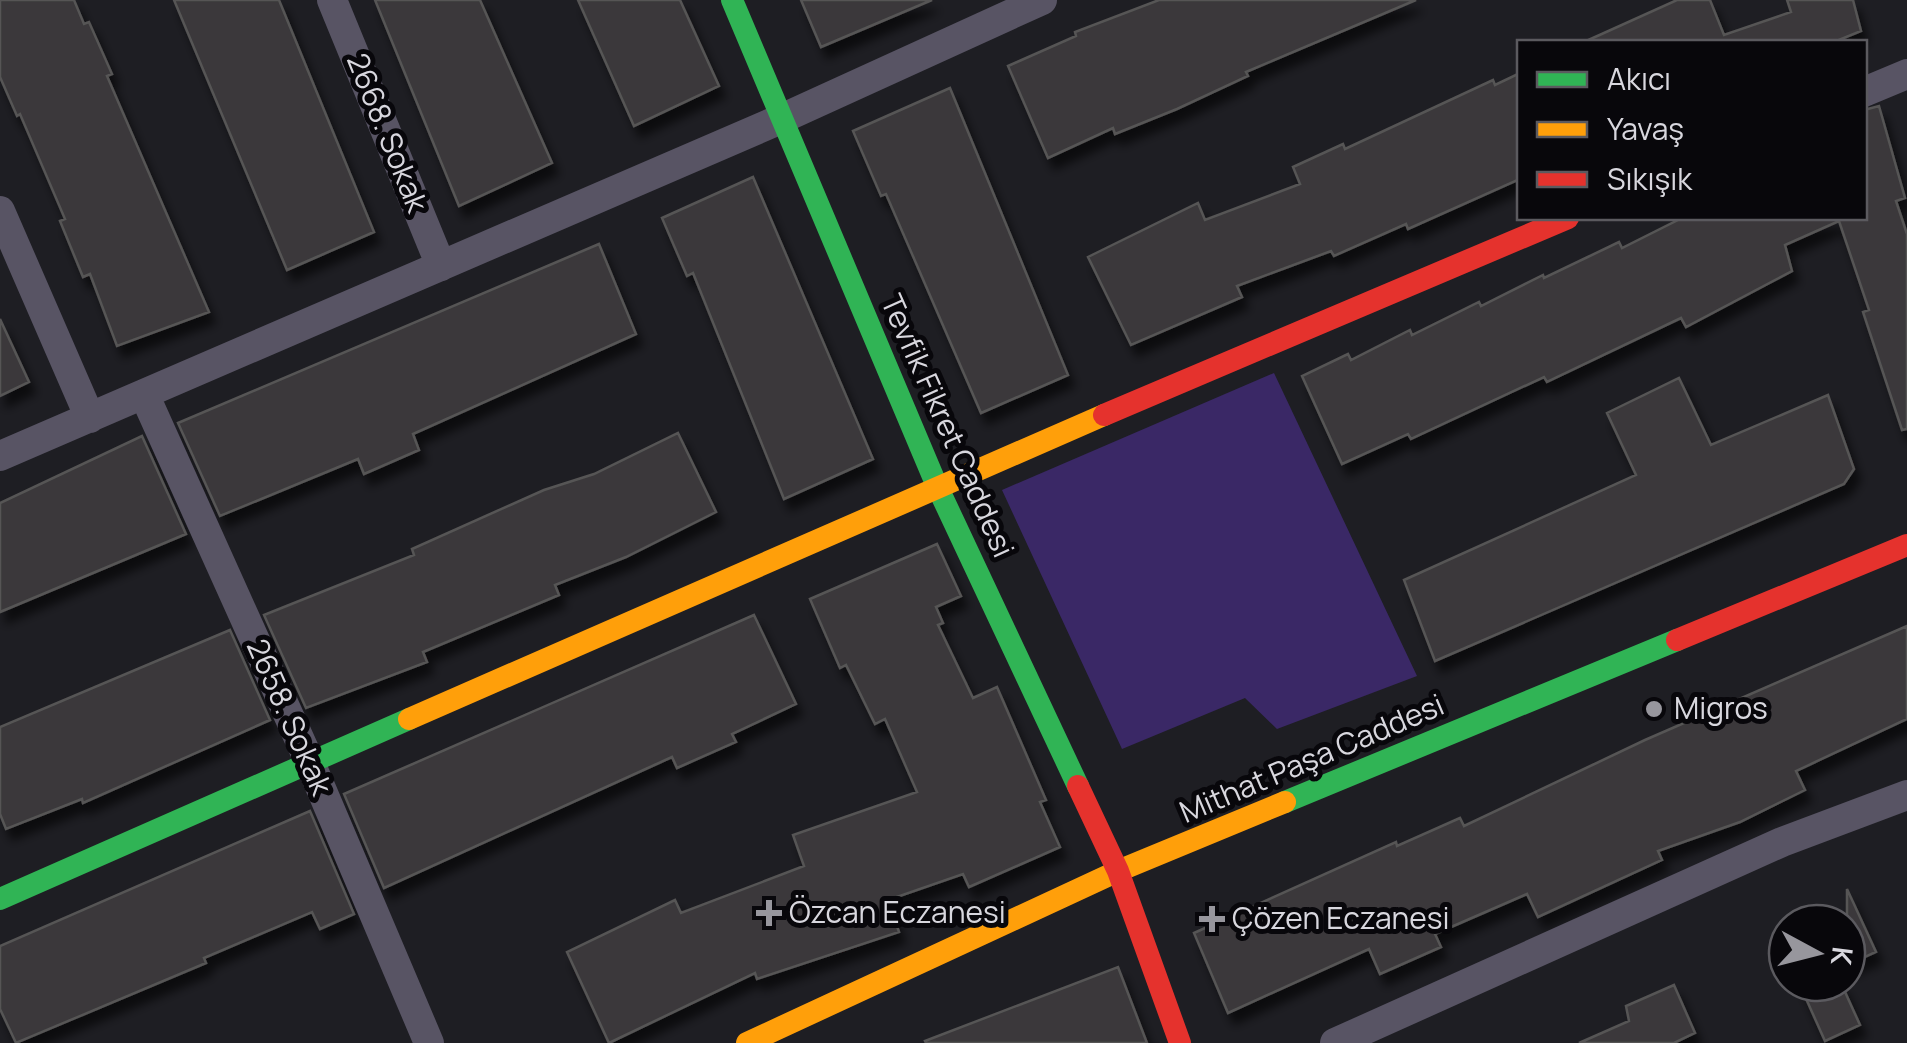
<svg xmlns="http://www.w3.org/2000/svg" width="1907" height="1043" font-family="Manrope,sans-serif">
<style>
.green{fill:#3a2866}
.building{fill:#3a393b;stroke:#565555;stroke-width:2.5;filter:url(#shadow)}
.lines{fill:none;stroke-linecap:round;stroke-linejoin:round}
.street{stroke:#585464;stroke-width:30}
.fast{stroke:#30b455;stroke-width:22}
.slow{stroke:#ff9f0a;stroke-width:22}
.jam{stroke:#e5322d;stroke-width:22}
.poi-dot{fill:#97969d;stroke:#08070b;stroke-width:4}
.labels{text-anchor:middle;stroke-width:10;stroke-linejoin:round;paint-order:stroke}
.street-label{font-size:30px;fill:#d8d7de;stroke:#08070b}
.poi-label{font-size:30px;fill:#d8d7de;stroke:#08070b;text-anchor:start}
</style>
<defs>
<filter id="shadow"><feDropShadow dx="6" dy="11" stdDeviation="5" flood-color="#0009"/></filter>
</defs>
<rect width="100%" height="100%" fill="#1e1e23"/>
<path class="green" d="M1274 373 1417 676 1277 729 1245 698 1122 749 1002 490Z"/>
<path class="building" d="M0 0H74L84 24 89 22 112 74 107 76 209 312 117 346 90 274 83 277 60 221 65 219 20 114 17 116 0 77Z
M174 0H279L374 232 287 270Z
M375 0H480L552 163 459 206Z
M578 0H680L719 86 634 126Z
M801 0H932L821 47Z
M1159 0H1416L1246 72 1248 76 1177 109 1115 134 1113 128 1048 158 1008 66 1076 36 1075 32Z
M1677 0H1710L1724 35 1791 12 1787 0H1853L1861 31 1834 42H1584Z
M1520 73V179L1408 229 1406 224 1334 256 1331 251 1237 286 1242 297 1131 345 1088 257 1198 203 1205 220 1300 184 1293 167 1343 144 1345 149 1493 80 1495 85Z
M950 88 1068 375 981 413 886 194 881 196 853 131Z
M1879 106 1905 198 1896 201 1907 234V429L1902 430 1863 312 1869 310 1839 221 1785 245 1792 271 1686 327 1681 318 1547 382 1544 377 1411 439 1408 434 1342 464 1302 376 1348 354 1351 360 1410 330 1412 335 1479 302 1481 306 1543 275 1544 278 1619 242 1622 248 1682 218H1864V110Z
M753 177 873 459 784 499 693 273 687 276 662 218Z
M599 244 636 334 413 434 419 450 364 474 358 459 220 516 178 423Z
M0 319 29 382 0 396Z
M1679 378 1711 445 1828 395 1854 469 1844 484 1435 661 1404 580 1636 475 1607 413Z
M678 433 716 512 626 557 555 585 559 595 423 652 427 662 306 708 264 615 414 555 412 549 544 490 594 474Z
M142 436 186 534 0 612V503Z
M937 544 961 596 936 607 943 623 938 625 973 698 997 687 1046 800 1040 802 1060 847 969 887 963 874 888 900 899 932 757 979 755 973 609 1043 567 952 675 900 681 913 804 866 793 835 917 792 885 719 875 724 846 665 840 668 810 599Z
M754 615 796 704 732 734 736 742 677 768 672 757 384 888 344 794Z
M1907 626V719L1796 771 1805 790 1740 822 1658 851 1662 860 1538 917 1527 894 1435 934 1441 947 1380 974 1369 949 1228 1013 1194 933 1396 842 1397 846 1460 818 1464 826 1645 740Z
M230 630 270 720 83 803 82 799 6 829 0 814V727Z
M310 811 354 914 320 929 312 912 204 958 206 963 16 1043 0 1009V946Z
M1847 889 1876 952 1847 965Z
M1118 967 1147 1043H926L925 1041Z
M1799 983H1841L1860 1025 1825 1041Z
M1674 985 1695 1033 1674 1043H1579L1629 1021 1626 1006Z"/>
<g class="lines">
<path class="street" d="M332 0 441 266
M1864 92 1907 74
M0 211 90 418
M144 394 311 765 429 1043
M0 456 781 119 1042 0
M1335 1043 1782 842 1907 795"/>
<path class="fast" d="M732 0 937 486 1078 786
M1285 802 1677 640
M0 899 409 719"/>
<path class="slow" d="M409 719 1104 415
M747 1043 1118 871 1285 802"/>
<path class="jam" d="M1104 415 1568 218
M1677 640 1907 545
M1078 786 1118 871 1180 1043"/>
</g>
<g class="poi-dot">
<circle cx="1654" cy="709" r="10"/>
<path d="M764 898h10v10h10v10h-10v10h-10v-10h-10v-10h10z"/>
<path d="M1207 904h10v10h10v10h-10v10h-10v-10h-10v-10h10z"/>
</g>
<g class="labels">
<g class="street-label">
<text transform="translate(387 133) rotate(68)" y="10">2668. Sokak</text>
<text transform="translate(947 426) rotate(66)" y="10">Tevfik Fikret Caddesi</text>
<text transform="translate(289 717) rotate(66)" y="10">2658. Sokak</text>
<text transform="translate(1312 759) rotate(-23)" y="10">Mithat Paşa Caddesi</text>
</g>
<g class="poi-label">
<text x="1674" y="719">Migros</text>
<text x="789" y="923">Özcan Eczanesi</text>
<text x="1232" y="929">Çözen Eczanesi</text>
</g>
</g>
<rect x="1517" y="40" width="350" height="180" fill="#08070b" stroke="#5b5a5f" stroke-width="2.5"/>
<rect x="1537" y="72" width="50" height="15" fill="#30b455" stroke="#5b5a5f" stroke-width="2.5"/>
<text x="1607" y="90" font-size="30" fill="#d8d7de">Akıcı</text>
<rect x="1537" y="122" width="50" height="15" fill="#ff9f0a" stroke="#5b5a5f" stroke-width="2.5"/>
<text x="1607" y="140" font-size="30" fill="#d8d7de">Yavaş</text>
<rect x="1537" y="172" width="50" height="15" fill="#e5322d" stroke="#5b5a5f" stroke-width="2.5"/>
<text x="1607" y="190" font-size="30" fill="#d8d7de">Sıkışık</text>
<g transform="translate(1817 953) rotate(97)"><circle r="48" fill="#08070b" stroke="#5b5a5f" stroke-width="2.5"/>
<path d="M0-8L18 38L0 25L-18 38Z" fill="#97969d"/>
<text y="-15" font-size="28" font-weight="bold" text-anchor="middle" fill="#d8d7de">K</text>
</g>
</svg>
